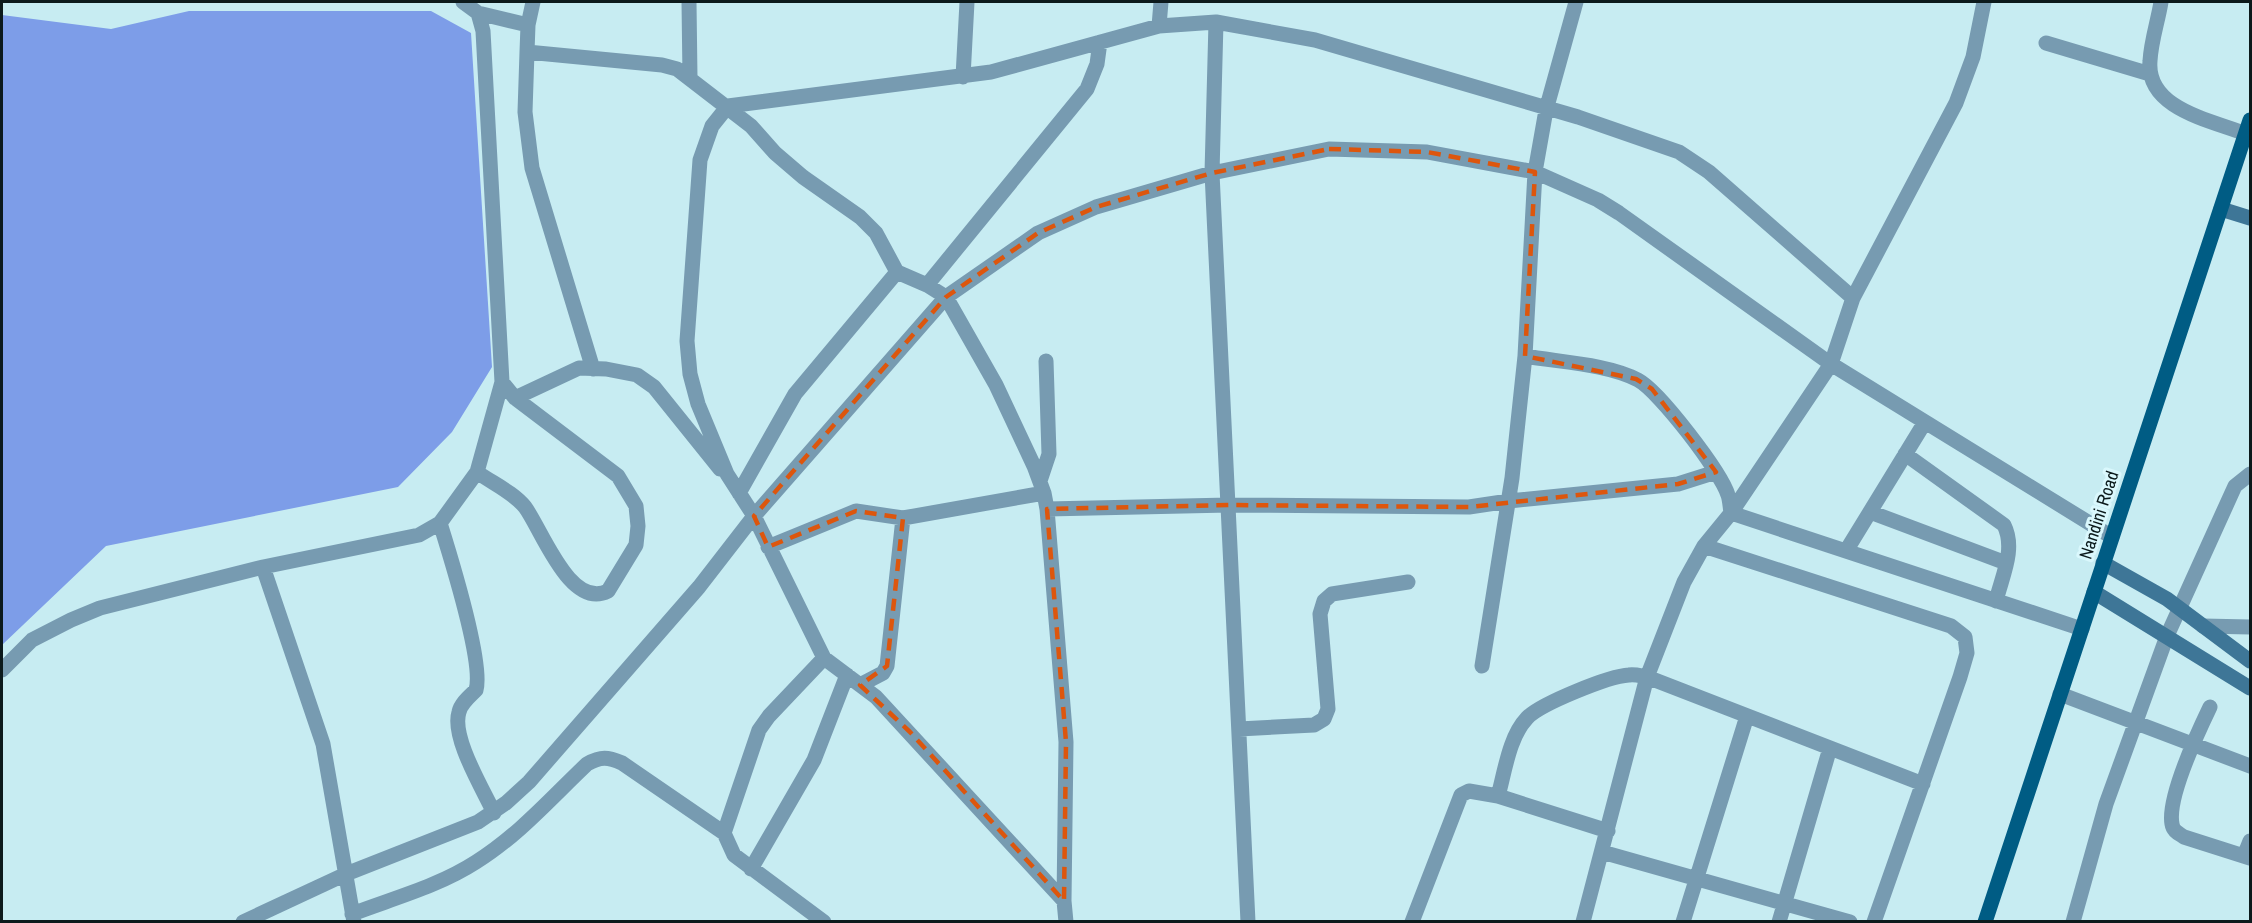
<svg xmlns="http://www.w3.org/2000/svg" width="2252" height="923" font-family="'Archivo Narrow',sans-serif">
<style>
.water{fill:#7d9de8}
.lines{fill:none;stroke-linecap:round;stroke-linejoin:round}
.street{stroke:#779bb1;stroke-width:15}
.secondary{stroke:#3e7697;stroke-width:15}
.primary{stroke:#005c84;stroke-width:15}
.marked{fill:none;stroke:#dd560d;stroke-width:4.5;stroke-dasharray:12 8;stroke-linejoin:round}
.labels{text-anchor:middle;stroke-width:6;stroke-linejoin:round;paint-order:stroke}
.street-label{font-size:18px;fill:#0c1a1c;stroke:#daf8fd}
</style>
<rect width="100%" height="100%" fill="#c7ecf2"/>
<path class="water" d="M189 11H431L471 33 492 367 452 432 398 487 106 546 2 645V15L111 29Z"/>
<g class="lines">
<path class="street" d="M689 2 690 78
M2161 2C2158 21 2151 41 2150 61 2146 109 2211 120 2246 134
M478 13 528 25 527 52 662 65 677 69 751 126 775 153 803 177 860 217 876 233 897 272 927 285 946 297 996 385 1034 466 1044 493 1047 509 1066 742 1064 901
M1216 22 1212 173 1248 922
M528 25 533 2
M1159 26 1161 2
M2046 43 2150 74
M527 52 525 112 532 168 593 369
M963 77 967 2
M927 285 1087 89 1097 64 1100 42
M1525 356C1558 362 1608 364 1638 380 1659 391 1721 472 1728 495 1730 501 1730 507 1731 513L2082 629
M515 398 579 368 606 369 637 375 654 387 720 469
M1905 454 2004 525C2016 549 2002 576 1996 601
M477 472C492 483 513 492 525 507 542 530 570 610 608 591L636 545 638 526 636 506 618 476 515 398 502 382
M1040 481 1049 454 1046 361
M739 493 795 394 897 272
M1047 509 1229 505 1469 507 1509 501 1678 484 1716 472
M1870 512 2006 563
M440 523C450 555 484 663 476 690 470 696 461 703 459 712 451 737 483 789 494 813
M1704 546 1951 626 1965 637 1967 653 1960 677 1874 922
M768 547 856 511 903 518 1044 493
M1846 551 1925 422
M263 567 323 744 354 922
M2203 626 2250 627
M1482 666 1512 478 1525 356 1535 172 1546 110 1576 2
M2 670 32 640 71 620 100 608 263 567 419 535 440 523 477 472 502 382 483 31 478 13 463 2
M860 685 883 673 887 666 903 518
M2060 694 2250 766
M2210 707C2198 732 2167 798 2172 824 2173 831 2178 833 2184 837L2250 858
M1239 729 1314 725 1324 719 1328 709 1320 614 1324 601 1332 594 1408 582
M1498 796 1608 831
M1602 852 1850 922
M2244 856 2250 841
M751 869 814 760 847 675
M352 914C394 898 439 886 476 862 518 836 552 797 587 764 601 756 608 757 622 763L724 833
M243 922 346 874 478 822 506 803 529 782 699 587 754 516 946 297 1038 233 1096 207 1212 173 1329 149 1427 152 1535 172 1598 200 1619 213 1831 364 2112 537
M824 922 734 855 724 833 759 730 769 716 824 658
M1066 922 1064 901 876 697 824 658 754 516 727 474 698 404 690 374 687 341 700 160 712 126 728 106 991 72 1159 26 1216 22 1315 40 1578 117 1679 152 1709 172 1853 298
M1412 922 1461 795 1469 791 1498 796C1505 771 1509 737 1527 718 1540 704 1609 676 1629 675 1635 674 1641 676 1647 677L1923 784
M1583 922 1647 677 1684 582 1704 546 1731 513 1831 364 1853 298 1956 103 1973 57 1984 2
M1683 922 1747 716
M1779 922 1830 748
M2073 922 2106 804 2167 636 2235 486 2250 474"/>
<path class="secondary" d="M2221 209 2250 218
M2103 563 2167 599 2250 661
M2094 592 2250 688"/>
<path class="primary" d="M1985 922 2250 120"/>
</g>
<path class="marked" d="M1329 149 1427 152 1535 172 1525 356 1636 379 1652 389 1716 472 1678 484 1469 507 1229 505 1047 509 1066 742 1064 901 910 732 860 685 887 666 903 518 856 511 768 547 754 516 946 297 1038 233 1096 207 1212 173Z"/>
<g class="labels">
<g class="street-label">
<text transform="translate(2099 515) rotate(-72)" y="6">Nandini Road</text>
</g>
</g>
<rect width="2252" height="923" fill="none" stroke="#0c1a1c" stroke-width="6"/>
</svg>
